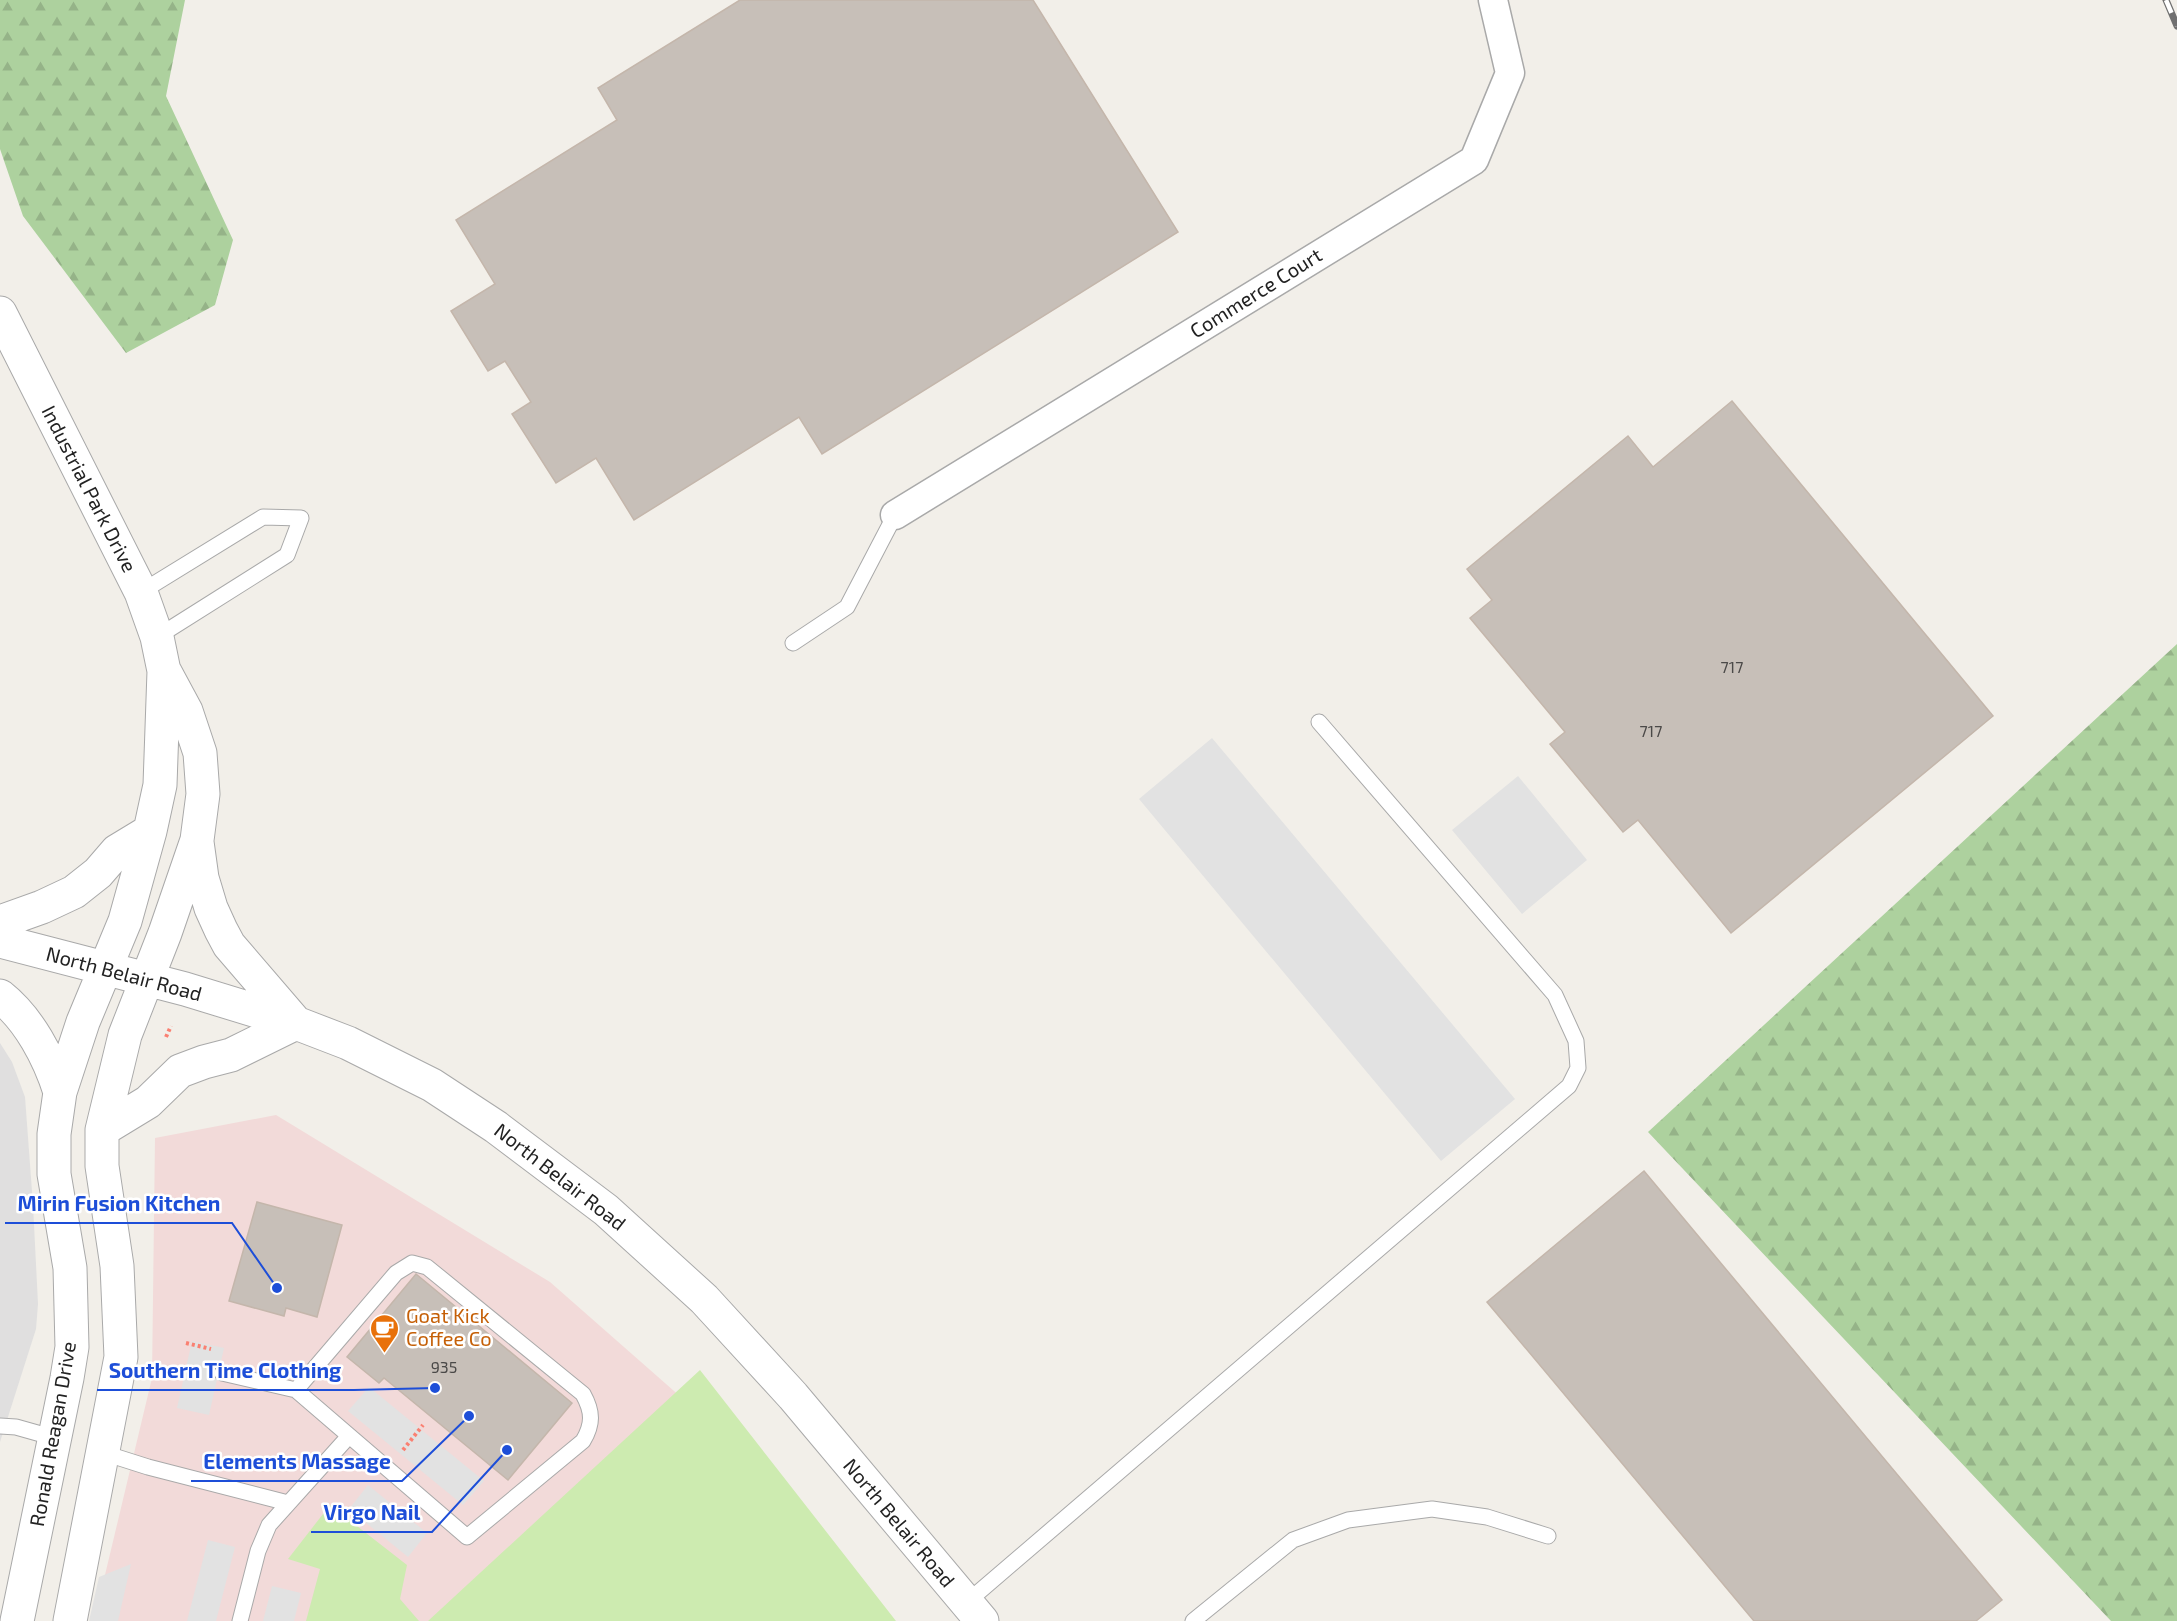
<svg xmlns="http://www.w3.org/2000/svg" width="2177" height="1621" font-family="'Exo 2',sans-serif">
<style>
.residential{fill:#e0dfdf}
.commercial{fill:#f2dad9}
.grass{fill:#cdebb0}
.forest{fill:url(#forest-firs)}
.parking{fill:#e2e2e2}
.building{fill:#c7bfb8;stroke:#c4b6ab;stroke-width:1.5}
.lines{fill:none;stroke-linecap:round;stroke-linejoin:round}
.service-casing{stroke:#a9a9a9;stroke-width:17}
.minor-casing{stroke:#a9a9a9;stroke-width:31}
.tertiary-casing{stroke:#a9a9a9;stroke-width:35}
.path{stroke:#fa8072;stroke-width:4;stroke-dasharray:3 3;stroke-linecap:butt}
.service{stroke:#fff;stroke-width:15}
.minor{stroke:#fff;stroke-width:28}
.tertiary{stroke:#fff;stroke-width:33}
.rail-casing{stroke:#707070;stroke-width:7}
.rail{stroke:#fff;stroke-width:4.5;stroke-dasharray:14;stroke-linecap:butt}
.labels{text-anchor:middle;stroke-width:5;stroke-linejoin:round;paint-order:stroke}
.number-label{font-size:16px;fill:#4b4948}
.street-label{font-size:20px;fill:#222;stroke:#fff}
.food-label{font-size:20px;fill:#c56008;stroke:#fff;text-anchor:start}
.leader{fill:none;stroke:#1d4ed8;stroke-width:2}
.callout-dot{fill:#1d4ed8;stroke:#fff;stroke-width:2}
.callout-label{font-size:21px;text-anchor:middle;font-weight:bold;fill:#1d4ed8;stroke:#fff;stroke-width:5;stroke-linejoin:round;paint-order:stroke}
</style>
<defs>
<pattern id="forest-firs" width="22" height="20" patternUnits="userSpaceOnUse" patternTransform="scale(1.5)"><rect width="22" height="20" fill="#add19e"/><path d="M5 1l3.5 6h-7zM16 11l3.5 6h-7z" fill="#95b388"/></pattern>
</defs>
<rect width="100%" height="100%" fill="#f2efe9"/>
<path class="residential" d="M0 1043 12 1062 25 1097 33 1205 38 1304 36 1329 0 1442Z"/>
<path class="commercial" d="M276 1115 550 1282 707 1420 872 1621H94L152 1378 155 1138Z"/>
<path class="grass" d="M700 1370 896 1621H428Z
M330 1505 407 1565 400 1599 419 1621H306L320 1569 288 1559Z"/>
<path class="forest" d="M0 0H185L166 96 233 240 215 305 126 353 23 216 0 149Z
M2177 644V1621H2111L1648 1132Z"/>
<path class="parking" d="M1212 738 1515 1099 1441 1161 1139 799Z
M1518 776 1587 860 1522 914 1452 830Z
M192 1341 224 1348 209 1415 177 1408Z
M369 1387 484 1481 463 1505 348 1411Z
M368 1485 427 1533 408 1557 349 1509Z
M208 1540 235 1547 216 1621H187Z
M131 1564 118 1621H89L99 1577Z
M272 1586 301 1593 294 1621H263Z"/>
<path class="building" d="M740 0H1033L1178 232 822 454 799 417 634 520 596 458 556 483 512 414 531 402 505 361 488 371 451 311 495 284 456 220 617 120 598 88Z
M1732 401 1993 716 1731 933 1638 820 1623 832 1550 744 1565 732 1470 618 1492 600 1467 569 1628 436 1653 467Z
M1644 1171 2002 1600 1976 1621H1754L1487 1302Z
M257 1202 342 1225 317 1317 286 1308 284 1316 229 1301Z
M416 1274 572 1403 508 1480 384 1378 379 1383 347 1357Z"/>
<g class="lines">
<defs>
<path id="service" d="M141 592 263 517 301 518 287 555 157 637
M793 643 847 607 895 515
M222 1373 296 1390 467 1537 583 1441C593 1424 593 1412 583 1394L427 1267 412 1263 396 1273 296 1390
M0 1426 16 1427 55 1438
M104 1453 148 1467 288 1503
M966 1603 1569 1086 1578 1068 1576 1041 1555 995 1319 722
M240 1621 258 1551 269 1525 349 1436
M1193 1621 1293 1540 1348 1520 1432 1509 1487 1517 1548 1536"/>
<path id="minor" d="M895 515 1474 160 1510 73 1493 0"/>
<path id="tertiary" d="M0 313 141 592 157 637 164 671 160 785 150 831 125 921 83 1022 60 1092 54 1134V1174L70 1268 72 1347 67 1378 17 1621
M0 922 42 907 74 892 98 873 117 851 150 831
M0 941 185 989 296 1023 348 1043 432 1085 496 1127 606 1210 704 1299 793 1396 982 1621
M0 996C29 1019 49 1057 60 1092
M102 1130 148 1102 180 1071 204 1062 231 1055 296 1023 229 945 221 930 211 908 202 878 197 842
M70 1621 121 1357 117 1266 102 1166V1130L125 1035 165 933 197 840 203 794 200 753 186 711 165 672"/>
</defs>
<use href="#service" class="service-casing"/>
<use href="#minor" class="minor-casing"/>
<use href="#tertiary" class="tertiary-casing"/>
<path class="path" d="M166 1037 171 1026
M186 1343 211 1349
M403 1450 423 1425"/>
<use href="#service" class="service"/>
<use href="#minor" class="minor"/>
<use href="#tertiary" class="tertiary"/>
<defs>
<path id="rail" d="M2166 0 2177 26"/>
</defs>
<use href="#rail" class="rail-casing"/>
<use href="#rail" class="rail"/>
</g>
<defs>
<symbol id="cafe-pin" viewBox="-11 -11 22 30"><path d="M0 17L-7.5 6A9.5 9.5 0 1 1 7.5 6Z" fill="#e8710a" stroke="#fff"/><path d="M-5.5-4.5H6V0H3Q3 3.5 0 3.5H-2.5Q-5.5 3.5-5.5 0ZM3-3.2v2h1.7v-2ZM-6 4.5H4V6H-6Z" fill="#fff"/></symbol>
</defs>
<g fill-rule="evenodd">
<use href="#cafe-pin" x="368" y="1312" width="33" height="45"/>
</g>
<g class="labels">
<g class="number-label">
<text x="1732" y="673">717</text>
<text x="1651" y="737">717</text>
<text x="444" y="1373">935</text>
</g>
<g class="street-label">
<text transform="translate(1256 293) rotate(-32)" y="7">Commerce Court</text>
<text transform="translate(89 489) rotate(63)" y="7">Industrial Park Drive</text>
<text transform="translate(124 974) rotate(15)" y="7">North Belair Road</text>
<text transform="translate(560 1177) rotate(38)" y="7">North Belair Road</text>
<text transform="translate(53 1434) rotate(-80)" y="7">Ronald Reagan Drive</text>
<text transform="translate(899 1523) rotate(50)" y="7">North Belair Road</text>
</g>
<g class="food-label">
<text x="406" y="1323">Goat Kick<tspan x="406" dy="23">Coffee Co</tspan></text>
</g>
</g>
<path class="leader" d="M277 1288L232 1223H5M435 1388L354 1390H97M469 1416L402 1481H191M507 1450L432 1532H311"/>
<g class="callout-dot">
<circle cx="277" cy="1288" r="6"/>
<circle cx="435" cy="1388" r="6"/>
<circle cx="469" cy="1416" r="6"/>
<circle cx="507" cy="1450" r="6"/>
</g>
<g class="callout-label">
<text x="119" y="1211">Mirin Fusion Kitchen</text>
<text x="225" y="1378">Southern Time Clothing</text>
<text x="297" y="1469">Elements Massage</text>
<text x="372" y="1520">Virgo Nail</text>
</g>
</svg>
